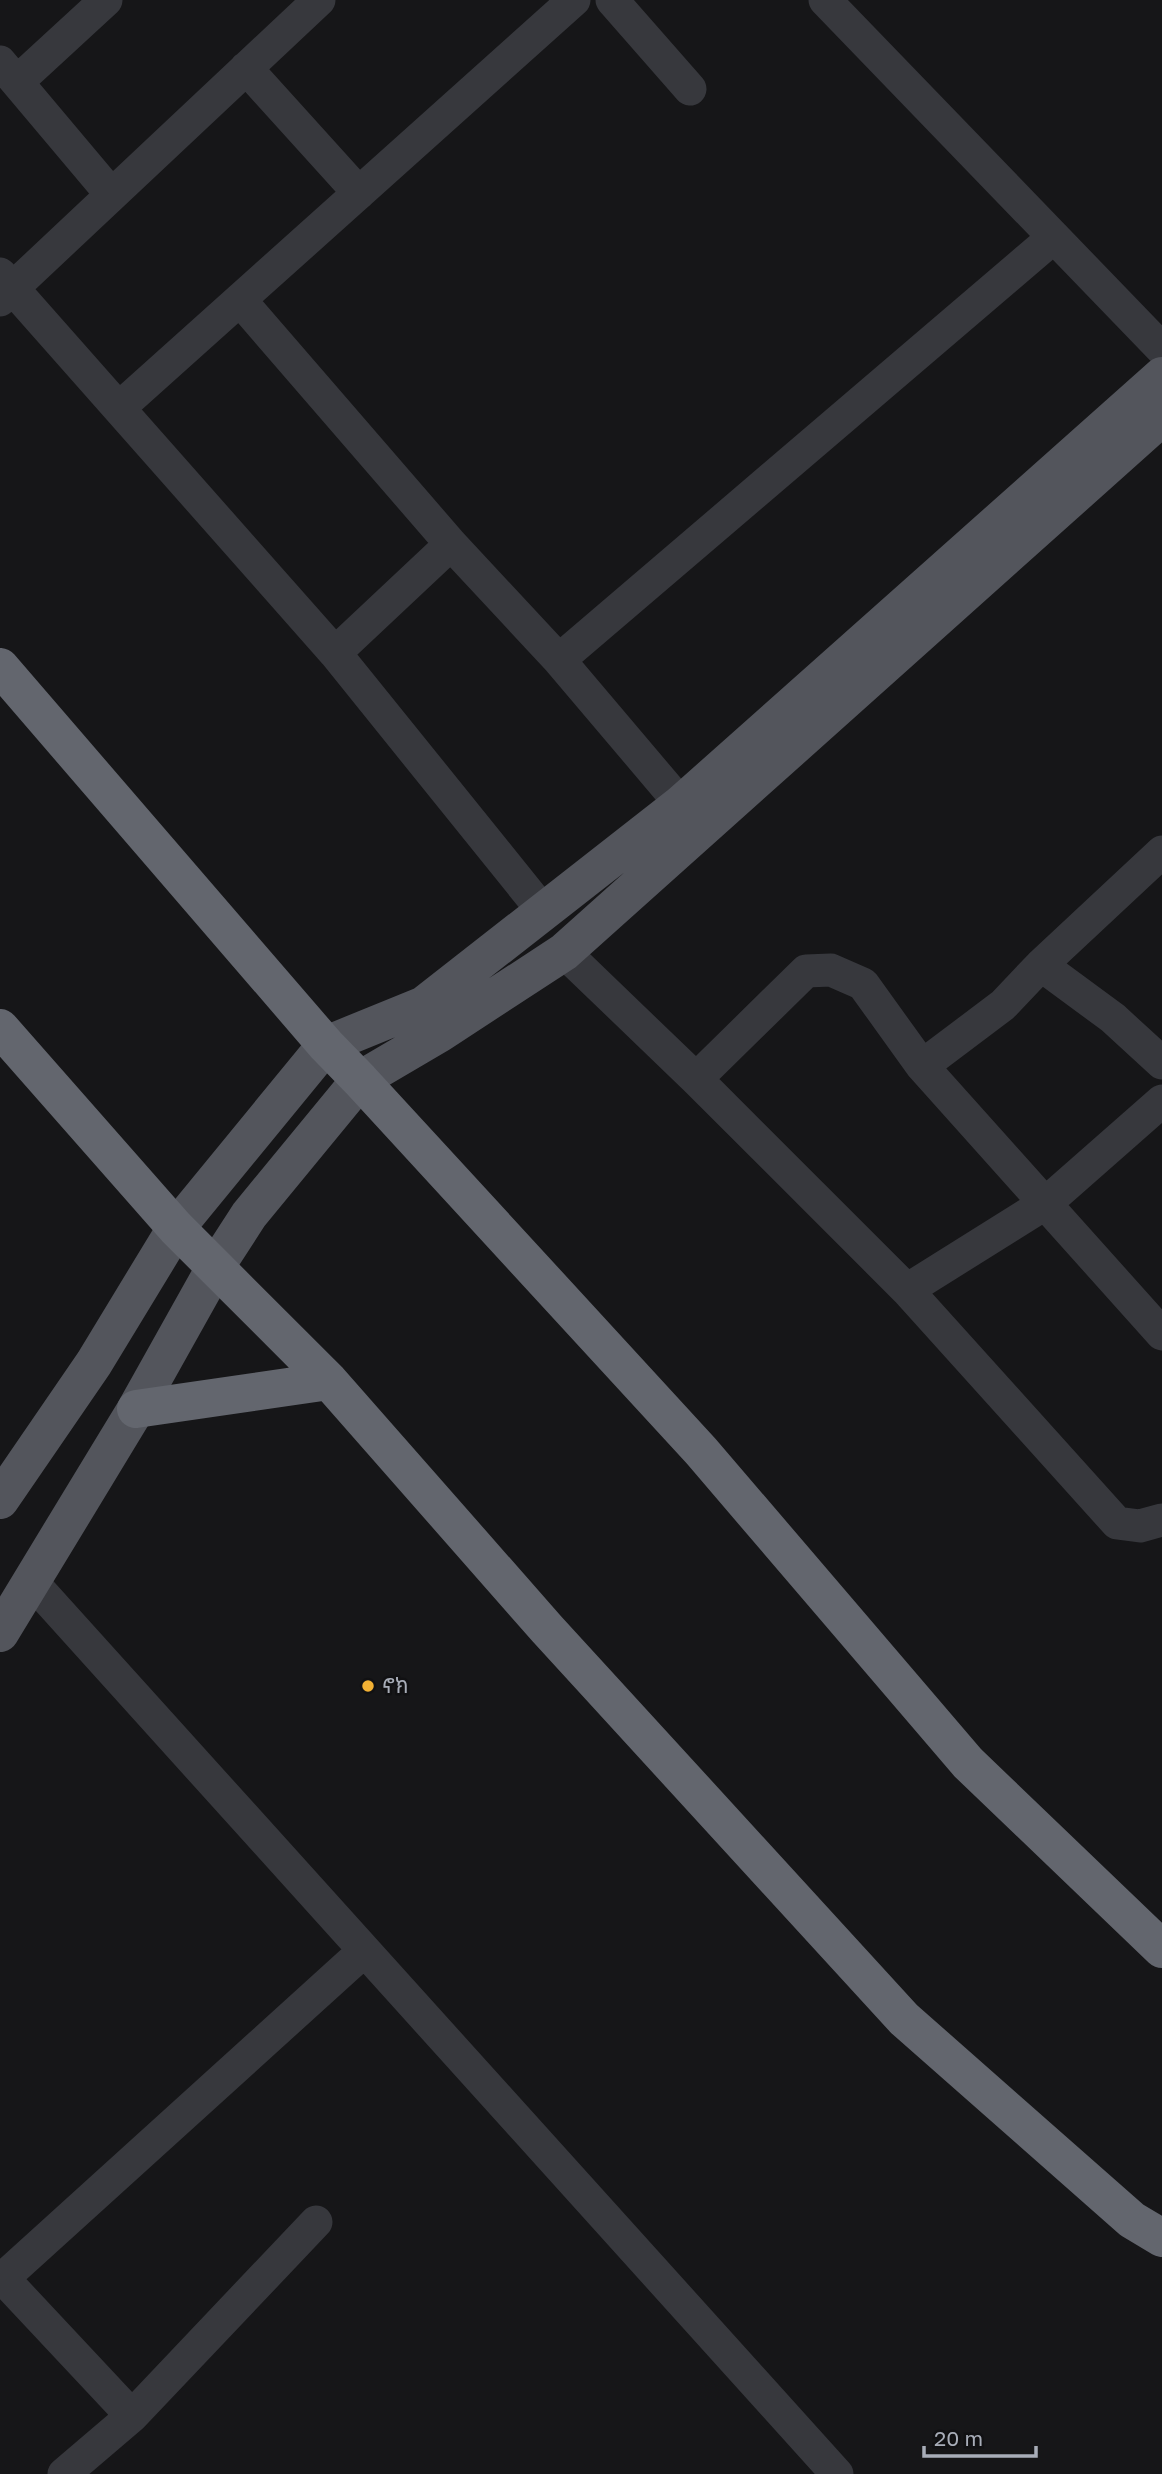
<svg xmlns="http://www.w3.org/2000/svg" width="1162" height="2474" font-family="'Golos Text','Noto Sans Ethiopic',sans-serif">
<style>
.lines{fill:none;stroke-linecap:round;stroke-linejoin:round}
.street{stroke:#37383d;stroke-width:33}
.primary{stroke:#53555c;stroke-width:38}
.highway{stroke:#63666e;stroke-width:38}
.poi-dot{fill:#f2b134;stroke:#111113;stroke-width:2.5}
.labels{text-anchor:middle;stroke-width:5;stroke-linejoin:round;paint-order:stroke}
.poi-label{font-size:21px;fill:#a8adb8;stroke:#111113;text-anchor:start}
</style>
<rect width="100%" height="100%" fill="#161618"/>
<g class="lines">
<path class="street" d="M612 0 690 89
M825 0 1162 349
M0 62 111 194
M246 68 359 193
M17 82 106 0
M0 274 335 653 543 911
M0 300 319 0
M240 300 451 544 559 660 681 804
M119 408 574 0
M335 653 451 544
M559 660 1054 237
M564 952 696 1079 907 1290 1117 1523 1140 1526 1162 1520
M1041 965 1113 1018 1162 1063
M922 1066 1003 1005 1041 965 1162 852
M696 1079 806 971 831 970 863 984 922 1066 1162 1334
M907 1290 1046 1203 1162 1101
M32 1582 837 2474
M0 2275 132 2416
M0 2281 364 1951
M64 2474 132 2416 316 2222"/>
<path class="primary" d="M0 1500 94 1363 176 1228 326 1045 424 1005 681 804 1162 376
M0 1633 136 1409 216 1266 249 1215 360 1080 440 1033 564 952 1162 417"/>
<path class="highway" d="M0 667 326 1045 360 1080 701 1451 968 1763 1162 1949
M0 1028 176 1228 329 1381 547 1629 904 2019 1132 2220 1162 2238
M136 1409 329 1381"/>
</g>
<circle class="poi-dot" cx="368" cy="1686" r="7"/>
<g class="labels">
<g class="poi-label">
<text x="382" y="1693">ኖክ</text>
</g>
</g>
<path d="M924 2446v10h112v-10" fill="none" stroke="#a8adb8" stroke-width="3.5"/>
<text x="934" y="2446" font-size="21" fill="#a8adb8" stroke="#111113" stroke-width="5" paint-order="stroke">20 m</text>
</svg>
